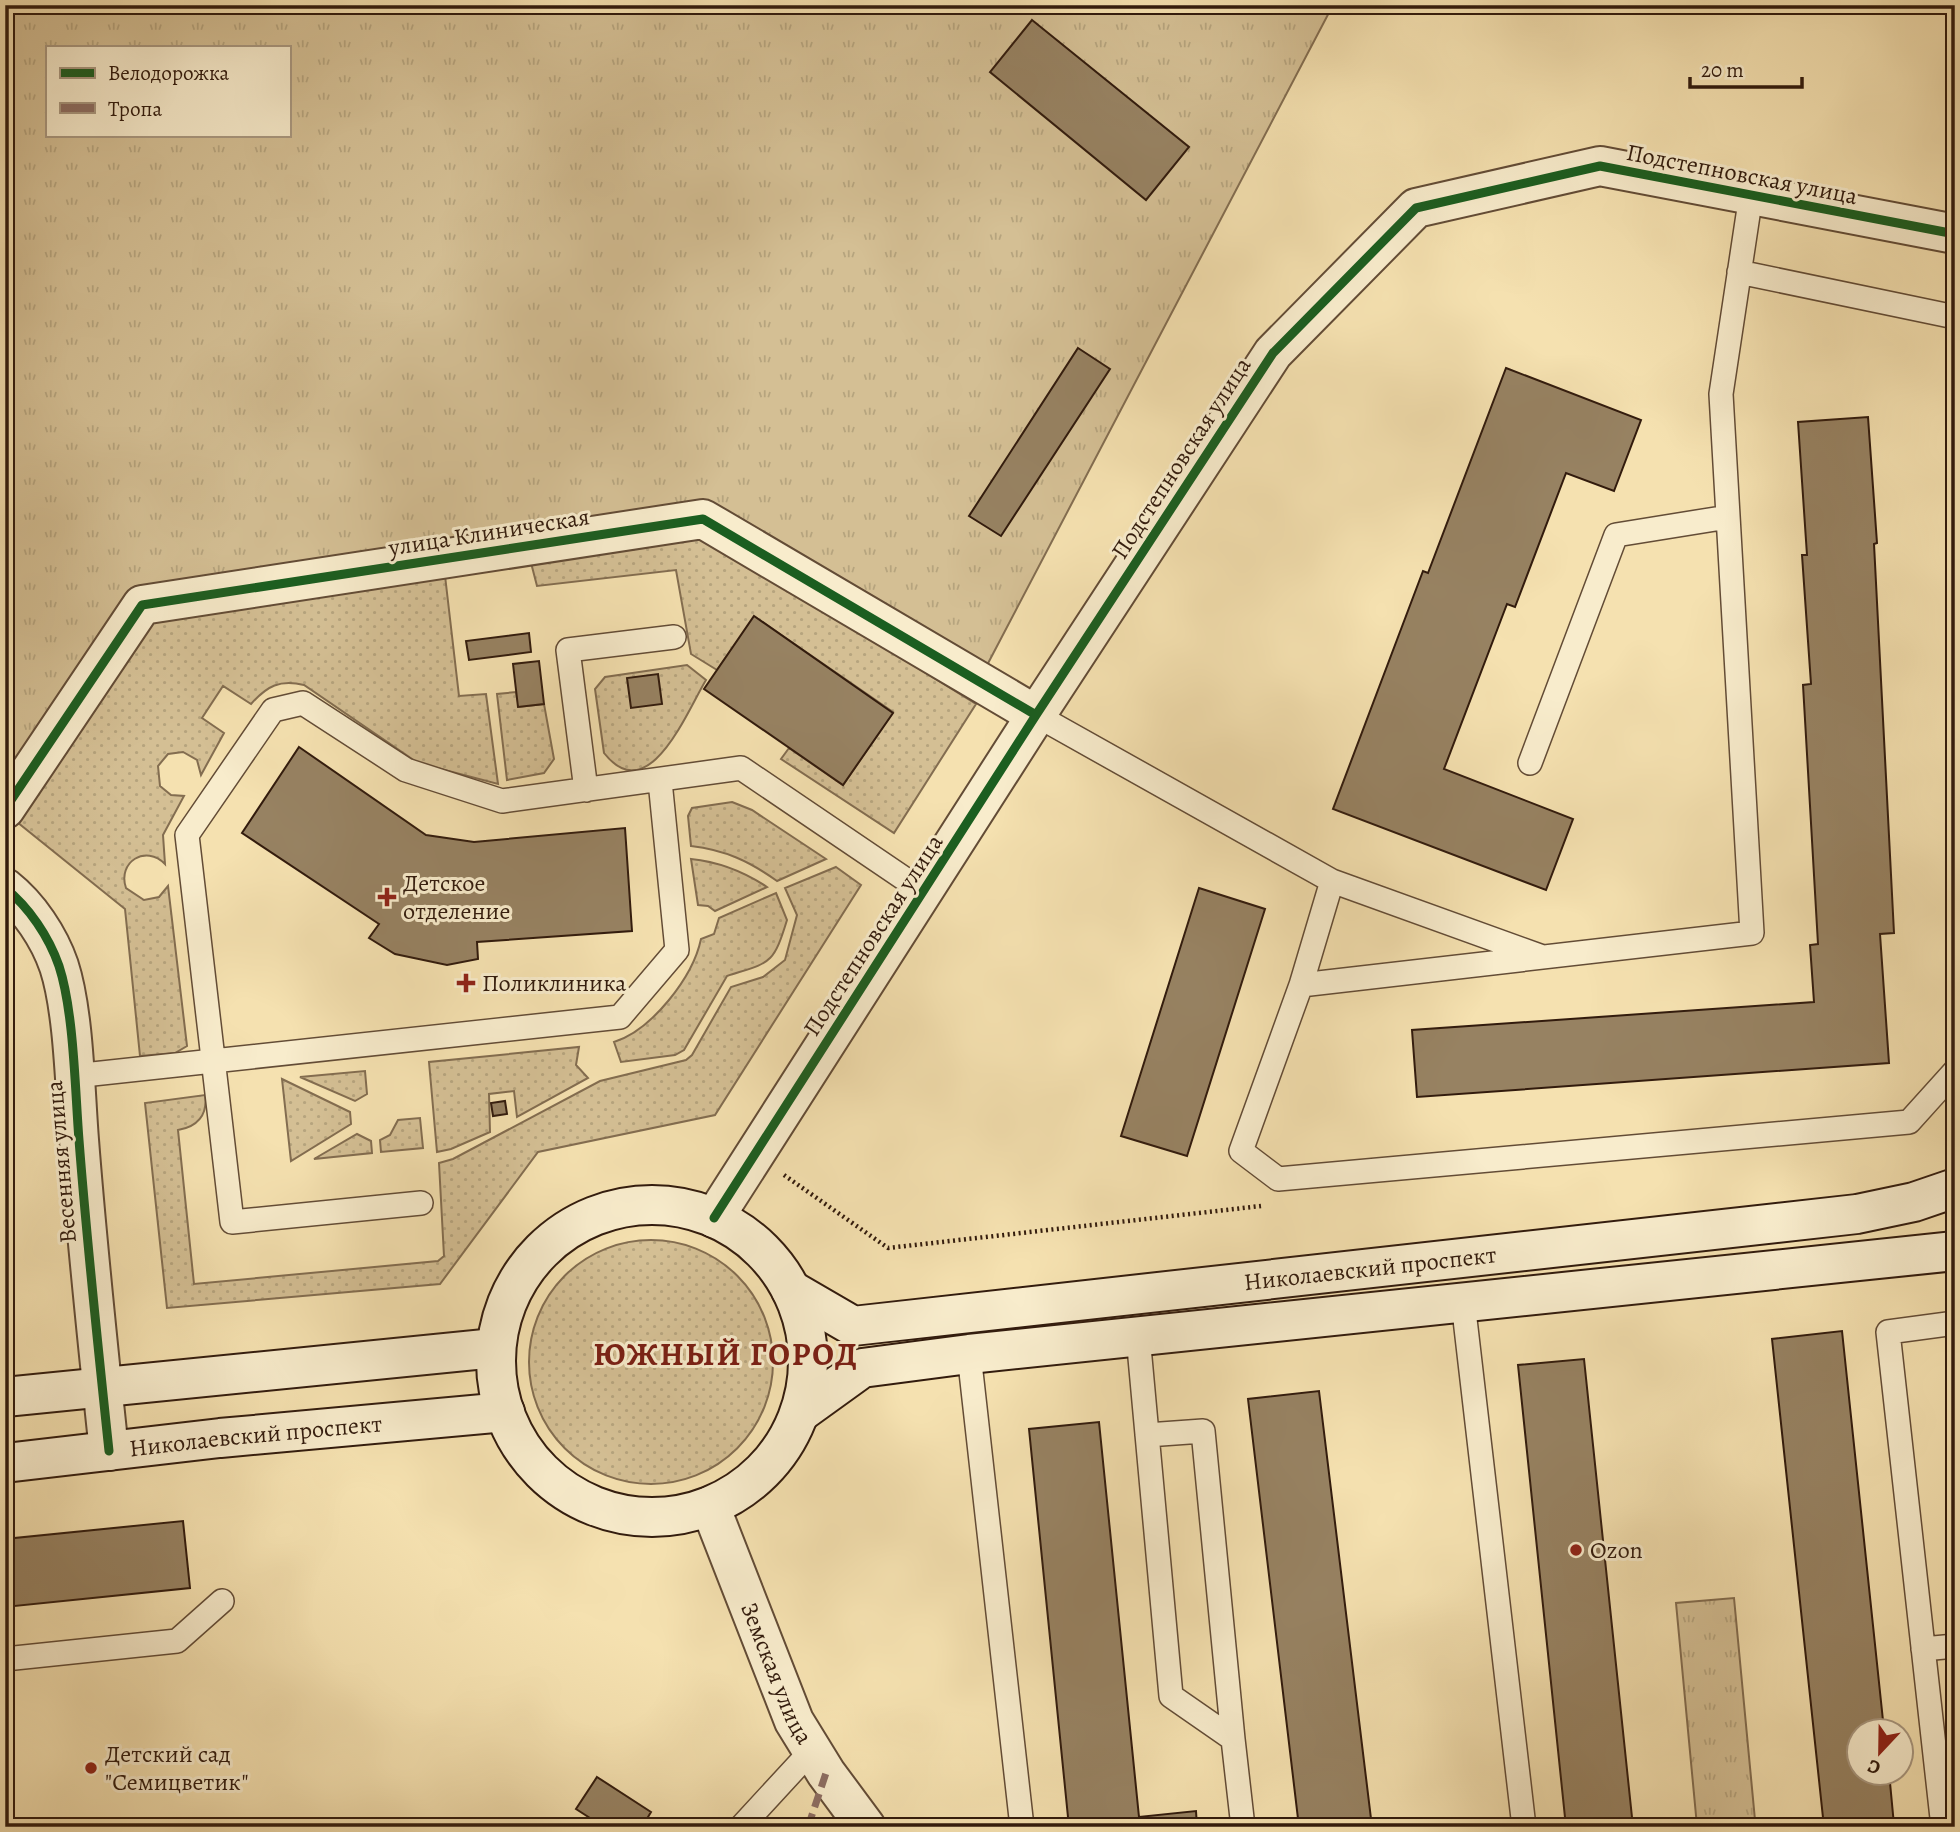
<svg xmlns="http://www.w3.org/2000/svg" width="1960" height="1832" font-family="Alegreya,serif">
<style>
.grass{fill:url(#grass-dots);stroke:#836d50;stroke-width:2}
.park{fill:url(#park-tufts);stroke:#836d50;stroke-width:2;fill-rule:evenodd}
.building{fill:#978262;stroke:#321b0d;stroke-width:2}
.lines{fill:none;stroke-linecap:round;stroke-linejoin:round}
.lane-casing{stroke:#634c36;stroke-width:26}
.street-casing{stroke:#634c36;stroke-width:42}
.secondary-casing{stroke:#321b0d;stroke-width:42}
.path{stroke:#321b0d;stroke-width:4.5;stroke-dasharray:2 3.5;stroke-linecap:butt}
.lane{stroke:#f8eccc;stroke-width:23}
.street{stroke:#f8eccc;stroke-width:38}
.secondary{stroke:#f8eccc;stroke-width:38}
.quiet{stroke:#8d6e63;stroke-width:7;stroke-dasharray:14 7;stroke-linecap:butt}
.cycleway-casing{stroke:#f8eccc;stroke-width:13}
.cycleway{stroke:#1b5e20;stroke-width:9}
.poi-dot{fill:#8f2418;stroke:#f8eccc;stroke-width:2.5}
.labels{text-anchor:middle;stroke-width:6;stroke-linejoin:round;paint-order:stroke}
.street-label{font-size:24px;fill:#321b0d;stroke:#f8eccc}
.poi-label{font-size:24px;fill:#321b0d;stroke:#f8eccc;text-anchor:start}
.district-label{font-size:32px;font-weight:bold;letter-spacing:2px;fill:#7a1f14;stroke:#f8eccc}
</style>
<defs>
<pattern id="grass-dots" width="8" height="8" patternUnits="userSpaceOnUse" patternTransform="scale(1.75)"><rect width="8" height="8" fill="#d4bf94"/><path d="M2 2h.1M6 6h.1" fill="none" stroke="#b6a47e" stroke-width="1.8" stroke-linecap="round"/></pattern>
<pattern id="park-tufts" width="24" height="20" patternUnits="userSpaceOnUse" patternTransform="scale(1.75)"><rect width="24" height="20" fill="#d4bf94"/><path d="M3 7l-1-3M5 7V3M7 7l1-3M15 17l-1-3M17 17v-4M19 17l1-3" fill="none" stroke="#b6a47e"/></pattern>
</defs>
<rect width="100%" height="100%" fill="#f5e1b0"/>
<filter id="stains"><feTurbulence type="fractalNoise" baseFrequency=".00286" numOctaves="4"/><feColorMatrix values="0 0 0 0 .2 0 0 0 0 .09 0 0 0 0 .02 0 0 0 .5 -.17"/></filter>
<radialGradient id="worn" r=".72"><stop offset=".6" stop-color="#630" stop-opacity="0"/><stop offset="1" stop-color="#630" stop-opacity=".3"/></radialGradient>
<path class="grass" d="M695 530 976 704 894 833 781 759 789 748 843 785 893 712 755 617 717 670 691 654 676 570 537 586 529 555Z
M444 567 459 696 486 694 498 784 418 763 304 685C280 679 267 686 251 704L223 686 202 718 224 733 201 775 197 760 183 752 168 754 158 766 160 786 171 795 184 796 163 835 165 864C146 844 117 862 126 888L144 900 159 897 168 886 187 1046 175 1053 140 1056 125 909 17 822 154 612Z
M687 665 706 680C687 711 649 810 604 753L595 689 605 677Z
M516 692 519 707 544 704 554 759 544 773 507 780 497 694Z
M732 802 752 810 826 859 777 881C749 861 725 850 691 846L688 816 692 808Z
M691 859C720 862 743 871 767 887L715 911 708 906 698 905Z
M836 867 861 885 715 1115 538 1152 440 1284 167 1308 145 1103 205 1095C208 1115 197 1127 178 1130L194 1284 438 1261 444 1256 439 1163 453 1159 600 1081 686 1060 692 1055 731 987 763 977 785 960 797 915 785 888Z
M776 893 787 920C773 966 770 962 727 976L684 1050 675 1055 621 1062 614 1042C652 1030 693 977 701 939L714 934 719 918Z
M579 1047 576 1065 588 1078 517 1117 514 1091 489 1094 490 1132 451 1149 437 1152 429 1062Z
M365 1071 367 1094 355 1101 300 1077Z
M282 1079 350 1112 351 1124 291 1161Z
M420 1118 423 1148 381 1152 380 1140 390 1135 398 1120Z
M357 1134 371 1141 372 1153 314 1159Z
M529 1362a122 122 0 1 1 244 0a122 122 0 1 1-244 0Z"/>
<path class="park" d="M5 5H1333L985 669 702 502 131 596 5 789ZM47 47H289V135H47Z
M1734 1598 1755 1820 1697 1826 1676 1603Z"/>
<path class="building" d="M1032 20 1189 147 1146 200 990 72Z
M1078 348 1110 369 1001 536 969 516Z
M1506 368 1641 420 1614 491 1566 473 1515 607 1507 604 1444 769 1573 819 1546 890 1333 809 1423 571 1428 573Z
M1868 417 1877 543 1874 544 1894 933 1880 934 1889 1063 1417 1097 1412 1030 1814 1002 1810 945 1818 944 1803 685 1811 684 1802 555H1807L1798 422Z
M754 616 893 713 843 785 704 689Z
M529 633 531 652 469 660 466 641Z
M539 661 544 704 518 707 513 664Z
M658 674 662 704 631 708 627 678Z
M299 747 426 835 474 842 625 828 632 931 477 942 478 959 447 965 395 954 369 938 379 924 242 833Z
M1199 888 1265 909 1187 1156 1121 1136Z
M505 1101 507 1114 493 1116 491 1103Z
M1842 1331 1884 1730H1858V1772H1889L1894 1825 1874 1827H1824L1772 1339Z
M1584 1359 1633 1827H1566L1518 1365Z
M1319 1391 1372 1827H1299L1248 1399Z
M1099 1422 1139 1817 1196 1811 1197 1827H1069L1029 1429Z
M183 1521 190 1588 5 1607V1539Z
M597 1777 651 1812 642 1827H604L576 1809Z"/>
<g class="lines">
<defs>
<path id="lane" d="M1739 272 1955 317
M1036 715 1332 881 1301 985 1752 933 1721 394 1751 195
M1530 763 1616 535 1728 517
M586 790 568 650 674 637
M1332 881 1540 956
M1301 985 1241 1151 1278 1179 1909 1122 1955 1071
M74 1076 620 1017 677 950 660 781
M421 1203 232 1222 187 835 273 710 303 703 406 770 502 801 741 768 924 892
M1463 1302 1524 1827
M1138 1336 1171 1696 1233 1739 1243 1827
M969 1354 1022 1827
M1147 1435 1203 1431 1233 1739
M1923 1649 1955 1646
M5 1659 177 1641 222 1601
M741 1827 812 1750
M1943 1827 1888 1332 1955 1323"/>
<g id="street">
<path d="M5 809 142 605 703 519 1036 715"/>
<path d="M5 888C29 907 49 937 59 966 74 1012 75 1090 79 1140 87 1244 98 1347 109 1451"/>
<path d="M714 1218 1036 715 1273 353 1416 208 1600 166 1955 234"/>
<path id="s1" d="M710 1506 794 1721 826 1773 866 1827"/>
</g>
<g id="secondary">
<circle cx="652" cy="1361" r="156"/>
<path id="s2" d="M791 1290 853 1326 1857 1214 1914 1202 1955 1188"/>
<path d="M5 1397 495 1348"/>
<path d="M801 1412 862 1368 969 1354 1955 1251"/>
<path id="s3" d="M5 1463 220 1438 505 1412"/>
</g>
</defs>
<use href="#lane" class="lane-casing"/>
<use href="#street" class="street-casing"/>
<use href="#secondary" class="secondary-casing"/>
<path class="path" d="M784 1175 888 1248 1261 1206"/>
<use href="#lane" class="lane"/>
<use href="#street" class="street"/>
<use href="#secondary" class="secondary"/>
<path class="quiet" d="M808 1827 826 1773"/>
<defs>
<path id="cycleway" d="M5 809 142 605 703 519 1036 715
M5 888C29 907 49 937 59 966 74 1012 75 1090 79 1140 87 1244 98 1347 109 1451
M714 1218 1036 715 1273 353 1416 208 1600 166 1955 234"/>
</defs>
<use href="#cycleway" class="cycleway-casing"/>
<use href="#cycleway" class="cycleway"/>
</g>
<g class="poi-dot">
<path d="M383.5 886.5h7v7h7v7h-7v7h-7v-7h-7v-7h7z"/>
<path d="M462.5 972.5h7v7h7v7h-7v7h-7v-7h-7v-7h7z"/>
<circle cx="1576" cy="1550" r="7"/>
<circle cx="91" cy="1768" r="7"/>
</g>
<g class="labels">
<g class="street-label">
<text transform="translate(1742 174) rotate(11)" y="8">Подстепновская улица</text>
<text transform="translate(1181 458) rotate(-57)" y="8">Подстепновская улица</text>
<text transform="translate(489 532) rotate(-9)" y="8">улица Клиническая</text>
<text transform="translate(873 935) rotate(-57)" y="8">Подстепновская улица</text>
<text transform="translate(61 1162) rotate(-95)" y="8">Весенняя улица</text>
<text dy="8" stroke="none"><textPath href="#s2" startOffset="592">Николаевский проспект</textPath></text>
<text dy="8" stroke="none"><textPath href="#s3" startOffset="252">Николаевский проспект</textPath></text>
<text dy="8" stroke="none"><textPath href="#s1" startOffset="180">Земская улица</textPath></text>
</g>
<g class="poi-label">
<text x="403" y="891">Детское<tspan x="403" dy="28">отделение</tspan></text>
<text x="482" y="991">Поликлиника</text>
<text x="1590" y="1558">Ozon</text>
<text x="105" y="1762">Детский сад<tspan x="105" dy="28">"Семицветик"</tspan></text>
</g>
<g class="district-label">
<text x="726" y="1365">ЮЖНЫЙ ГОРОД</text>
</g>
</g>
<rect width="1960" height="1832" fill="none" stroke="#f5e1b0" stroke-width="28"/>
<rect x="7" y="7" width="1946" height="1818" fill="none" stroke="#321b0d" stroke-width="3.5"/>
<rect x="14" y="14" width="1932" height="1804" fill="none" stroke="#321b0d" stroke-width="2"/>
<rect x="46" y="46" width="245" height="91" fill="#f8eccc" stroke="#a99880" stroke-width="2"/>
<rect x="60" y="68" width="35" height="10" fill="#1b5e20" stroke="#a99880" stroke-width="2"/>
<text x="108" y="80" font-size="21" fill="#321b0d">Велодорожка</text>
<rect x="60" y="103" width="35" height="10" fill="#8d6e63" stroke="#a99880" stroke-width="2"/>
<text x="108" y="116" font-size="21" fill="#321b0d">Тропа</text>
<g transform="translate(1880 1752) rotate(202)"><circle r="33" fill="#f8eccc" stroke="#a99880" stroke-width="2"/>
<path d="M0-5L12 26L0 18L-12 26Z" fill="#8f2418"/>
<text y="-10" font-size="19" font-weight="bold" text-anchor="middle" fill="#321b0d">С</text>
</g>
<path d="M1690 77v10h112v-10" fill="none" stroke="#321b0d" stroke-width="3.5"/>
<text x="1701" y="77" font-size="21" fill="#321b0d" stroke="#f8eccc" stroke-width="5" paint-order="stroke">20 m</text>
<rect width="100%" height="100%" filter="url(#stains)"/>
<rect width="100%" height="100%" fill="url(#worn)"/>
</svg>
